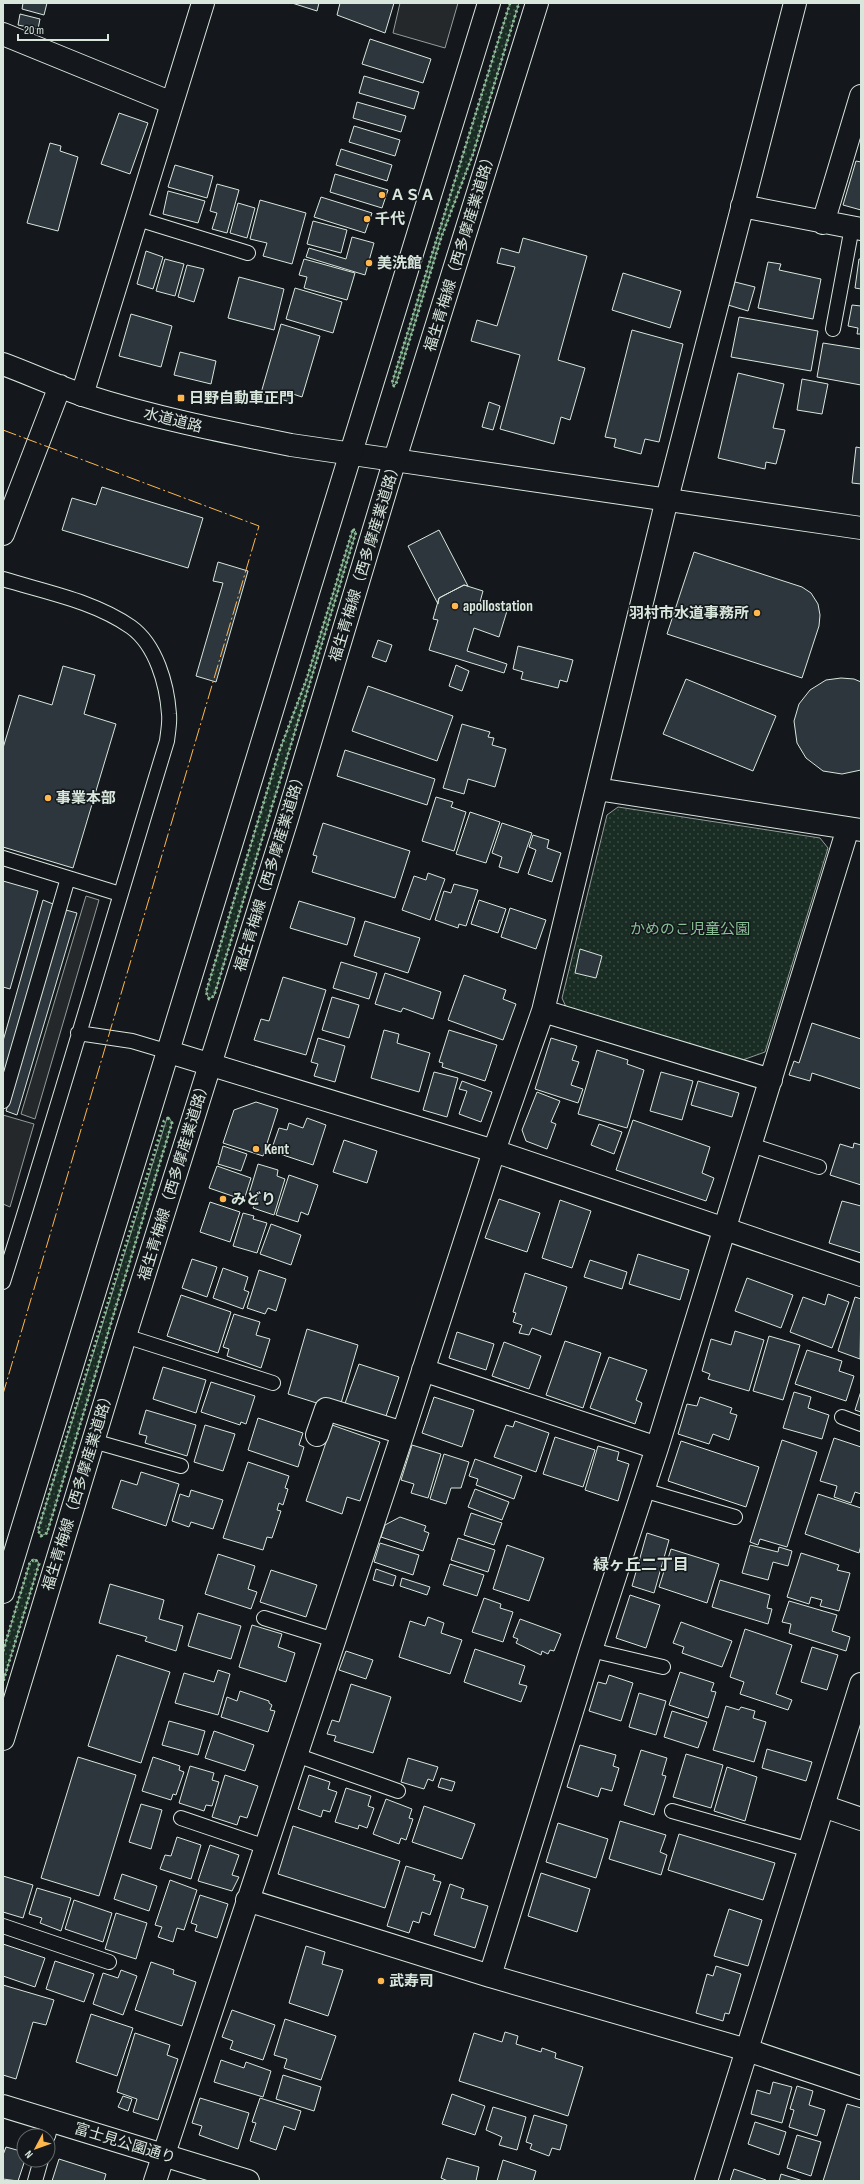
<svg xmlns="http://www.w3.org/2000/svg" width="864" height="2184" font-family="'Sofia Sans Condensed','Noto Sans JP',sans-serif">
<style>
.grass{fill:url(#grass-dots);stroke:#939e99}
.parking{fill:#24282b;stroke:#939e99}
.building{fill:#2c363c;stroke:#d8e6dc}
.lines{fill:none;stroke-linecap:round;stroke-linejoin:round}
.service-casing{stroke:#d8e6dc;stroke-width:16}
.minor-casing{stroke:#d8e6dc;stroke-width:24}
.tertiary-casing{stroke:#d8e6dc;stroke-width:24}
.secondary-casing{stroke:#d8e6dc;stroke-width:24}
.service{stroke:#14181c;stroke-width:14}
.minor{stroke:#14181c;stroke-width:22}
.tertiary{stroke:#14181c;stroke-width:22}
.secondary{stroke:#14181c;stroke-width:22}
.hedge{stroke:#8ac095;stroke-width:3;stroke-dasharray:2 3;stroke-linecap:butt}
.power{stroke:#ffb74d;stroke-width:1;stroke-dasharray:14 3 2 3;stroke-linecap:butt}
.poi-dot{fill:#ffb74d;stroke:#14181c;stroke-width:1.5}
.labels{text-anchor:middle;stroke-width:3;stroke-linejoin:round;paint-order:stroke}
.poi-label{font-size:15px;font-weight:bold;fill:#d8e6dc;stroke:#14181c;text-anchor:start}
.street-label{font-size:15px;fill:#d8e6dc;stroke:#14181c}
.park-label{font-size:15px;fill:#8ac095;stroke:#14181c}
.neighbourhood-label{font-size:16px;font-weight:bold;fill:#d8e6dc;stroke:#14181c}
</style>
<defs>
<pattern id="grass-dots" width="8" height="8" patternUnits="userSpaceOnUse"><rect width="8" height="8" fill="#1a2d24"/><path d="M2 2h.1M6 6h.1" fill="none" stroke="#3b4b43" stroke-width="1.8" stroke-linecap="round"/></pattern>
</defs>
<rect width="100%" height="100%" fill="#14181c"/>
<path class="grass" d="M510 3H519L473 154 441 238 396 384 394 386 392 383Z
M353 529 356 532 214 996 209 999 206 992 279 752 307 678Z
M618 807 820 838 828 848 765 1052 737 1062 567 1009 562 998 607 815Z
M167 1118 170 1119 172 1123 47 1533 41 1536 38 1530Z
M33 1559 37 1560 39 1564 3 1682V1651L30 1562Z"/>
<path class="parking" d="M400 3H458L445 48 393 33Z
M86 896 99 900 35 1119 21 1114Z
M3 1115 34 1124 10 1207 3 1204Z"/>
<path class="building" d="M23 3H47L44 15 22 9Z
M292 3H319L317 11Z
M340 3H394L385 33 337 15Z
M20 14 40 19 38 29 18 25Z
M370 39 431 59 423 83 362 64Z
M364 76 419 92 414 109 359 93Z
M357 102 406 116 401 132 353 118Z
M119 113 148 123 130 174 101 164Z
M354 126 400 140 395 156 349 142Z
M50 143 61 146 60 151 78 157 58 231 27 223Z
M341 149 392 165 387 181 336 165Z
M856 161 861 162V210L843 205Z
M175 165 213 176 207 198 168 187Z
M335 174 388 190 382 208 330 192Z
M217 184 239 190 227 233 212 229 217 213 210 211Z
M168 191 205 201 198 223 163 214Z
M321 197 372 213 365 233 314 217Z
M260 200 306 213 292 264 263 256 267 243 250 239Z
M238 203 255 208 247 238 230 233Z
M313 221 347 230 341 253 307 244Z
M352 237 374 243 365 275 306 257 309 248 346 259Z
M523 238 587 256 558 360 585 368 570 420 561 417 554 444 500 429 520 355 471 341 477 320 497 326 515 267 497 263 501 248 519 253Z
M146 251 163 257 153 289 137 284Z
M165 259 184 264 175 296 156 291Z
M304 259 355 273 347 300 304 288 307 277 299 275Z
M859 259H861V289L855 288Z
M768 262 781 264 779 270 821 279 813 319 758 308Z
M187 265 204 269 194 302 178 297Z
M623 273 681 291 670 328 612 310Z
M239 277 284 289 274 330 228 318Z
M735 282 755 287 748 311 728 305Z
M295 288 342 302 333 333 286 319Z
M852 305 861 306V334H857L858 328 848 326Z
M131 314 172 326 161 367 119 356Z
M739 317 818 331 811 371 731 357Z
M281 324 320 336 302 397 293 394 290 402 261 393Z
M632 330 683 344 659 442 645 439 641 454 614 447 616 439 605 437Z
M823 343 861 349V385L817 377Z
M180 352 216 361 211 384 174 375Z
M738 373 784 384 773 428 785 430 776 464 766 462 765 469 718 458Z
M802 379 828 384 822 414 797 410Z
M489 402 500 406 493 430 482 427Z
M856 447 861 448V484L852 483Z
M102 487 203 518 188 568 62 530 72 498 96 505Z
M439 530 468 586 464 585 439 598 438 604 408 546Z
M694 552 802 587 811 593 818 604 820 615 819 626 802 678 667 634Z
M218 562 248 571 216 682 196 676 223 583 213 581Z
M464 585 483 591 480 602 507 611 499 637 474 628 467 651 507 664 504 673 429 650 438 620 433 619 439 598Z
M378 640 392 645 386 662 372 657Z
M518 646 573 660 567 682 560 680 558 688 521 679 523 672 513 669Z
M456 665 469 671 462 691 449 686Z
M63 666 95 675 84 714 116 724 73 868 3 847V748L19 695 52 705Z
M841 678 854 679 861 682V770L842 774 823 771 806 758 797 743 794 721 799 704 810 690 826 680Z
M686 679 776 716 753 771 663 734Z
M368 686 453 716 437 761 352 731Z
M462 724 490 732 488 737 494 738 492 745 506 749 495 787 468 779 464 794 443 788Z
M345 750 435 779 427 805 337 776Z
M436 797 453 802 451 807 466 812 454 851 422 841Z
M470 812 500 822 486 863 456 854Z
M323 823 410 851 395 898 312 872 317 856 313 855Z
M502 823 532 833 518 873 499 867 502 857 492 853Z
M533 835 549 840 547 848 561 853 552 882 528 874 536 850 529 847Z
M428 873 445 879 430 920 402 910 414 876 426 880Z
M3 881 38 891 10 989 3 987Z
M454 884 478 890 466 926 459 924 458 928 435 920 444 891 451 893Z
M43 900 53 904 3 1080V1041Z
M479 900 506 909 498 933 471 924Z
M299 901 355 918 347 945 290 928Z
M510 908 546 920 536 949 501 937Z
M66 910 77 913 17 1115 6 1111Z
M365 921 420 938 408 973 354 956Z
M580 949 602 956 596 978 575 973Z
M341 962 377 973 369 999 333 988Z
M385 973 441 992 433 1019 403 1008 401 1012 375 1004Z
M464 975 506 990 503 999 516 1004 503 1040 448 1020Z
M283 977 326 990 306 1055 254 1040 261 1019 269 1021Z
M332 997 359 1005 349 1038 322 1030Z
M812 1023 861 1039V1089L812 1073 810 1081 789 1075 794 1061 799 1063Z
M384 1030 399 1034 397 1043 430 1053 419 1092 371 1078Z
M449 1030 497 1045 485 1081 442 1067 443 1063 439 1062Z
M318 1038 345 1046 335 1082 314 1076 318 1064 311 1062Z
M551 1038 577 1046 572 1060 579 1062 571 1085 583 1089 578 1103 535 1089Z
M597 1050 628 1060 627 1064 644 1070 627 1128 578 1114Z
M434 1072 458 1078 447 1117 423 1110Z
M661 1072 693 1081 682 1120 650 1111Z
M462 1081 492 1092 481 1122 459 1114 467 1091 459 1089Z
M698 1081 739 1093 732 1117 691 1105Z
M537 1092 560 1101 551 1122 556 1124 547 1149 526 1141 522 1130Z
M256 1102 278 1109 263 1156 223 1143 234 1110Z
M307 1118 326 1125 313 1165 271 1151 279 1128 287 1130 289 1123 303 1128Z
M633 1120 710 1147 702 1173 714 1178 706 1201 616 1170Z
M599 1124 622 1132 614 1154 591 1145Z
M344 1140 377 1151 367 1183 333 1172Z
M854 1143 861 1145V1185L830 1175 840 1144 853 1148Z
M223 1146 247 1154 241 1171 218 1164Z
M258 1164 278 1170 277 1176 285 1179 274 1215 253 1208 257 1196 249 1194Z
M217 1166 251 1178 244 1200 209 1188Z
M289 1175 318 1185 308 1215 301 1212 298 1222 276 1215Z
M499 1199 540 1213 527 1252 485 1238Z
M560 1200 591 1211 572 1268 542 1258Z
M842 1201 861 1206V1253L829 1243Z
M210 1202 240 1212 230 1242 200 1232Z
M243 1213 254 1216 253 1219 267 1223 257 1253 233 1246Z
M271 1224 301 1235 291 1265 260 1254Z
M638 1254 689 1270 680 1300 629 1284Z
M192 1259 217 1267 207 1297 182 1288Z
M590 1260 627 1272 622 1289 584 1277Z
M223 1268 248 1277 244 1290 249 1292 243 1309 213 1298Z
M259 1270 286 1279 276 1311 268 1308 265 1314 247 1308Z
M525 1273 567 1287 551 1335 532 1328 529 1335 519 1333 522 1325 513 1322 516 1313 513 1312Z
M747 1278 793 1295 781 1328 735 1311Z
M828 1294 849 1302 832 1348 790 1332 803 1297 825 1305Z
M181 1295 231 1312 218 1353 167 1336Z
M855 1297 861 1299 860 1359 838 1351Z
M234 1314 260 1322 256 1335 270 1339 261 1368 227 1356 229 1349 223 1347Z
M307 1329 358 1345 339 1410 288 1394Z
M735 1331 764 1340 749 1391 708 1379 710 1374 702 1371 711 1339 731 1345Z
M457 1332 494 1344 486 1370 449 1358Z
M769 1336 800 1345 783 1400 753 1391Z
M565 1341 601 1353 583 1408 546 1395Z
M504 1342 541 1356 529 1389 492 1376Z
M807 1350 842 1361 839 1371 854 1376 846 1401 795 1384Z
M609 1357 647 1370 636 1400 642 1403 635 1424 590 1408Z
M359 1364 399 1377 384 1422 343 1409Z
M163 1367 206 1380 196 1413 153 1399Z
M211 1382 255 1396 246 1424 241 1422 240 1425 201 1412Z
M861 1391V1412L855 1410Z
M794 1392 811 1397 808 1408 829 1415 822 1439 783 1428Z
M434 1397 474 1410 462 1447 422 1433Z
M700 1397 732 1408 730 1413 737 1415 729 1440 713 1434 709 1444 678 1434 687 1404 697 1406Z
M146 1410 196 1425 187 1456 145 1443 147 1436 139 1434Z
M258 1418 303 1433 299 1445 304 1447 298 1467 248 1450Z
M515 1421 549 1433 536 1472 494 1457 506 1425 513 1427Z
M205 1425 235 1434 223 1471 194 1462Z
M332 1425 380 1442 360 1501 347 1497 342 1514 306 1501Z
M555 1437 595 1450 583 1487 543 1474Z
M834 1438 861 1447V1494L855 1492 851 1503 834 1497 837 1486 820 1481Z
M782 1440 817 1452 787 1547 760 1539 758 1545 750 1542Z
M681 1441 759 1467 746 1507 668 1481Z
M412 1445 441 1454 428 1498 411 1493 414 1484 401 1480Z
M598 1446 619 1452 617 1460 629 1464 618 1501 585 1490Z
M444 1454 469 1462 461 1488H451L446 1504 430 1499Z
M475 1459 522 1476 514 1499 476 1485 478 1479 469 1476Z
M248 1462 289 1476 285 1488 288 1489 283 1505 279 1503 277 1510 281 1511 272 1538 267 1537 263 1550 223 1538Z
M141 1472 179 1484 166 1526 112 1508 121 1480 137 1485Z
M475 1489 509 1502 502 1520 468 1507Z
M191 1490 223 1500 213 1529 191 1522 189 1527 172 1521 180 1494 189 1497Z
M818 1494 861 1508V1545L859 1553 805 1534Z
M471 1513 502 1523 494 1545 464 1535Z
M400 1517 426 1526 424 1531 429 1533 423 1551 381 1537 385 1525Z
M647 1533 669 1540 654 1593 632 1586Z
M458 1538 495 1550 488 1572 451 1560Z
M380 1543 419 1555 413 1575 374 1562Z
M507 1545 544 1558 529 1601 493 1589Z
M750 1545 778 1552 779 1547 792 1551 788 1566 773 1562 768 1580 742 1573Z
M671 1549 719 1564 707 1603 659 1587Z
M801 1553 839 1565 837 1570 850 1573 839 1611 820 1606 822 1600 811 1597 809 1604 787 1597Z
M218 1554 255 1566 248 1589 257 1592 251 1609 205 1594Z
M450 1564 484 1575 477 1596 443 1585Z
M376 1569 396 1576 393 1586 373 1580Z
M271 1570 317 1585 306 1617 260 1602Z
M402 1578 430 1587 427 1595 400 1586Z
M720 1580 770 1595 767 1608 772 1609 768 1624 712 1607Z
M110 1584 164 1600 159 1619 183 1626 176 1651 145 1641 147 1637 99 1623Z
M630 1595 660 1605 646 1648 616 1638Z
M484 1598 501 1604 500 1608 513 1612 503 1642 472 1632Z
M789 1601 837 1615 832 1631 850 1637 846 1651 789 1633 791 1624 782 1622Z
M198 1613 241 1626 231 1659 188 1646Z
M428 1617 444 1623 441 1633 462 1640 450 1674 399 1657 410 1621 425 1626Z
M520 1619 561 1634 554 1651 550 1650 548 1654 542 1651 541 1655 516 1643 518 1639 513 1637Z
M681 1622 732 1641 722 1667 682 1653 684 1647 673 1643Z
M252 1625 282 1634 278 1647 295 1653 286 1682 239 1667Z
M745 1629 792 1645 776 1694 792 1700 788 1710 740 1694 744 1682 730 1677Z
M812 1647 838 1655 827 1690 801 1682Z
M475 1649 525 1666 519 1684 527 1686 521 1702 464 1682Z
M346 1651 373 1660 366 1679 339 1670Z
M117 1655 170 1672 141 1763 88 1746Z
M218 1670 230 1674 218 1715 175 1703 184 1673 214 1682Z
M680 1672 714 1683 711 1691 716 1692 708 1718 669 1705Z
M609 1675 633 1683 621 1721 589 1711 598 1682 606 1684Z
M351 1684 391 1697 373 1753 334 1741 336 1736 327 1734 332 1720 339 1722Z
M240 1691 269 1701V1703L272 1705 270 1710 275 1711 268 1732 221 1717 227 1697 237 1701Z
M639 1693 666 1701 656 1735 629 1727Z
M726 1706 739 1710 741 1707 755 1711 753 1718 766 1722 754 1762 713 1750Z
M672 1711 707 1722 698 1748 664 1737Z
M169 1721 205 1731 198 1755 162 1745Z
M214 1731 254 1745 245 1771 205 1758Z
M580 1745 616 1755 613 1766 619 1768 612 1791 601 1788 598 1797 567 1787Z
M767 1749 812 1762 806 1781 762 1768Z
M641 1750 667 1758 662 1775 666 1776 654 1815 624 1805Z
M686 1754 723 1765 711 1808 673 1797Z
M78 1757 136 1775 99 1896 41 1878Z
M153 1757 180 1766 179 1770 184 1772 176 1795 173 1794 171 1800 142 1791Z
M408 1758 438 1767 433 1781 428 1779 424 1789 401 1782Z
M190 1766 214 1773 212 1780 219 1782 212 1806 206 1805 204 1811 179 1803Z
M727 1767 757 1777 745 1821 714 1811Z
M225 1775 258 1786 247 1818 240 1816 237 1825 212 1817Z
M309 1775 330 1782 328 1789 337 1792 330 1812 323 1810 321 1817 298 1809Z
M441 1778 455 1782 452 1791 438 1787Z
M346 1788 371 1796 368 1806 374 1808 367 1828 359 1825 358 1829 335 1822Z
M386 1799 412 1809 409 1818 413 1819 406 1840 401 1838 399 1844 373 1834Z
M141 1804 162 1810 151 1849 129 1842Z
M424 1806 475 1824 462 1859 412 1842Z
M620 1821 666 1835 660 1852 667 1855 661 1875 609 1859Z
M558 1823 608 1839 596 1878 546 1862Z
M293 1826 400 1861 385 1908 278 1874Z
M679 1834 775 1863 763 1900 668 1870Z
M177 1837 201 1845 191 1879 160 1869 165 1855 171 1856Z
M210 1845 239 1855 232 1875 239 1877 232 1891 198 1881Z
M406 1866 435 1875 433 1880 441 1882 430 1915 422 1912 419 1923 413 1921 409 1933 387 1926Z
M541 1873 590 1889 577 1932 528 1916Z
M122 1874 157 1886 149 1911 114 1899Z
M3 1876 33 1885 23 1918 3 1912Z
M170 1880 197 1890 184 1930 177 1928 173 1942 158 1937 162 1927 155 1925Z
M450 1884 464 1889 461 1898 488 1906 475 1948 434 1935Z
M37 1888 71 1898 61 1931 40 1923 42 1918 29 1914Z
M200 1895 228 1904 217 1938 195 1931 197 1925 191 1923Z
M74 1900 112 1913 103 1942 65 1929Z
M729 1909 762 1920 748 1966 714 1956Z
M116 1913 147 1923 136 1959 105 1949Z
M3 1944 45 1958 35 1987 3 1976Z
M306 1946 325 1952 322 1964 343 1970 328 2016 289 2003Z
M55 1961 94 1974 84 2002 46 1989Z
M151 1962 174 1970 173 1974 196 1982 182 2026 135 2010Z
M716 1966 741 1974 729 2014 725 2013 723 2021 696 2013 707 1974 713 1976Z
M121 1970 137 1976 123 2015 93 2004 103 1973 118 1978Z
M3 1985 54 2000 46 2025 33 2022 16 2079 3 2075Z
M232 2010 275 2025 263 2060 230 2049 233 2041 222 2037Z
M91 2014 133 2028 117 2076 76 2062Z
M285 2019 336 2036 321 2080 284 2068 287 2059 274 2055Z
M505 2032 518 2036 516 2044 541 2052 542 2048 556 2053 555 2058 583 2067 568 2116 459 2081 474 2033 502 2042Z
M135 2033 170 2045 167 2055 178 2059 158 2120 133 2112 137 2099 117 2092Z
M221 2060 244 2068 246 2062 271 2071 263 2097 214 2082Z
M283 2075 321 2087 314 2111 276 2099Z
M773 2082 792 2087 782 2123 751 2114 757 2090 770 2094Z
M797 2086 813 2091 809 2105 825 2110 817 2136 789 2127 794 2110 790 2109Z
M452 2094 485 2106 475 2135 442 2124Z
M123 2096 132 2099 128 2111 118 2107Z
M200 2098 249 2113 238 2149 199 2135 202 2126 192 2123Z
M260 2098 301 2111 295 2130 284 2126 276 2150 250 2141 256 2123 252 2122Z
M847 2104 861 2108V2181H823Z
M493 2107 526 2117 517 2150 499 2145 502 2137 486 2130Z
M534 2115 567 2125 560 2150 552 2148 549 2156 530 2149 532 2144 526 2142Z
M755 2122 786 2132 779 2155 748 2144Z
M797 2135 821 2142 811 2176 787 2168Z
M6 2147 24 2152 25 2160 18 2181 3 2179V2155Z
M447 2158 479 2167 476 2181H448L441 2178Z
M59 2159 106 2174 104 2181H52Z
M503 2160 536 2171 533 2181H497Z
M734 2169 766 2180V2181H730Z
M781 2174 803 2181H779Z"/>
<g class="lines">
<defs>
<path id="service" d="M138 219 248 253
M833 329 852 227
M3 579C45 592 94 601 131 627 156 645 167 684 169 714 170 722 168 732 167 741 112 921 60 1102 3 1282
M3 858 120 894
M78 1033 132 1041 169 1052
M3 1101 68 878
M751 1145 819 1167
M125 1336 273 1383
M842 1417 861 1424
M93 1441 181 1466
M643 1490 735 1517
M264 1618 334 1640
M591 1650 663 1667
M296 1755 398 1791
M672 1811 810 1850
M181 1818 266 1847
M3 1926 109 1962
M48 2136 52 2121
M35 2181 41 2160"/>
<path id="minor" d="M3 34 172 103
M742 206 861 229
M823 223 861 96
M82 395 203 3
M597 789 861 830
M543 1011 771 1080
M423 1370 657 1448
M317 1435 326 1409 403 1433
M823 1806 861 1819
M247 1900 490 1976 747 2050 861 2088
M490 1976 591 1650 657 1448 848 828
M155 2181 403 1433 494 1151 543 1011 667 499 795 3"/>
<path id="tertiary" d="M3 364C30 374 56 386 83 395 151 417 221 431 291 445L861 528
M3 534 60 386
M169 1052 494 1151 861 1275
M3 2106 248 2181
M706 2181 861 1684"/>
<path id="secondary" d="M3 1592C166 1063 325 532 489 3
M3 1739 125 1336 287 819 395 459 537 3"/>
</defs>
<use href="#service" class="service-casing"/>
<use href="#minor" class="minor-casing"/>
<use href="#tertiary" class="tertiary-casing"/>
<use href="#secondary" class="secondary-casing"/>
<use href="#service" class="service"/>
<use href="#minor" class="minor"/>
<use href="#tertiary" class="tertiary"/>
<use href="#secondary" class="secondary"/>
<path class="hedge" d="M510 3 392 383 394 386 396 384 441 238 473 154 519 3
M353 529 356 532 214 996 209 999 206 992 279 752 307 678Z
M168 1118 172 1123 47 1533 41 1536 38 1530 164 1121Z
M3 1651 30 1562 35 1559 39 1564 3 1682"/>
<path class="power" d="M3 430 259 526 3 1394"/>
</g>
<g class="poi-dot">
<circle cx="382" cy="195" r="4"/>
<circle cx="367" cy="219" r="4"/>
<circle cx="369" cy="263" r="4"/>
<rect x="177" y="394" width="8" height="8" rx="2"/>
<circle cx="455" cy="606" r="4"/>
<circle cx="757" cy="613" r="4"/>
<circle cx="48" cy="798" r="4"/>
<circle cx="256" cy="1149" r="4"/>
<circle cx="223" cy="1199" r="4"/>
<circle cx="381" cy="1981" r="4"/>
</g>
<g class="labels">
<g class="poi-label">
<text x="390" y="200">ＡＳＡ</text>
<text x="375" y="224">千代</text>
<text x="377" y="268">美洗館</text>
<text x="189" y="403">日野自動車正門</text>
<text x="463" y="611">apollostation</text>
<text x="749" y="618" text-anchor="end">羽村市水道事務所</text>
<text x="56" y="803">事業本部</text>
<text x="264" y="1154">Kent</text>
<text x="231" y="1204">みどり</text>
<text x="389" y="1986">武寿司</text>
</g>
<g class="street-label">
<text transform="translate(460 251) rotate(-73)" y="5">福生青梅線（西多摩産業道路）</text>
<text transform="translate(173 420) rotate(14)" y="5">水道道路</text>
<text transform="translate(365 561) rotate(-73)" y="5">福生青梅線（西多摩産業道路）</text>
<text transform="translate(270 871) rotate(-73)" y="5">福生青梅線（西多摩産業道路）</text>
<text transform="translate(174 1180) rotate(-73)" y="5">福生青梅線（西多摩産業道路）</text>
<text transform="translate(78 1490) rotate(-73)" y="5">福生青梅線（西多摩産業道路）</text>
<text transform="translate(125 2143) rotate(17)" y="5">富士見公園通り</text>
</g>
<g class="park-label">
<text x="690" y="934">かめのこ児童公園</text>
</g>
<g class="neighbourhood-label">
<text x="641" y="1570">緑ヶ丘二丁目</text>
</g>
</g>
<rect width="864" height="2184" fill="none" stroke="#d8e6dc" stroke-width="8"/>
<g transform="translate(36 2148) rotate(229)"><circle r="19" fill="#14181c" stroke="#626a69"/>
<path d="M0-3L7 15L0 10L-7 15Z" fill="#ffb74d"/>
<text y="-6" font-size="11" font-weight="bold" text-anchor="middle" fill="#d8e6dc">N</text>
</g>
<path d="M18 34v6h90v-6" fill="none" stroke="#d8e6dc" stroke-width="2"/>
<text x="24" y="34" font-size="12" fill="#d8e6dc" stroke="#14181c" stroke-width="3" paint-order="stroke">20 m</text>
</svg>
